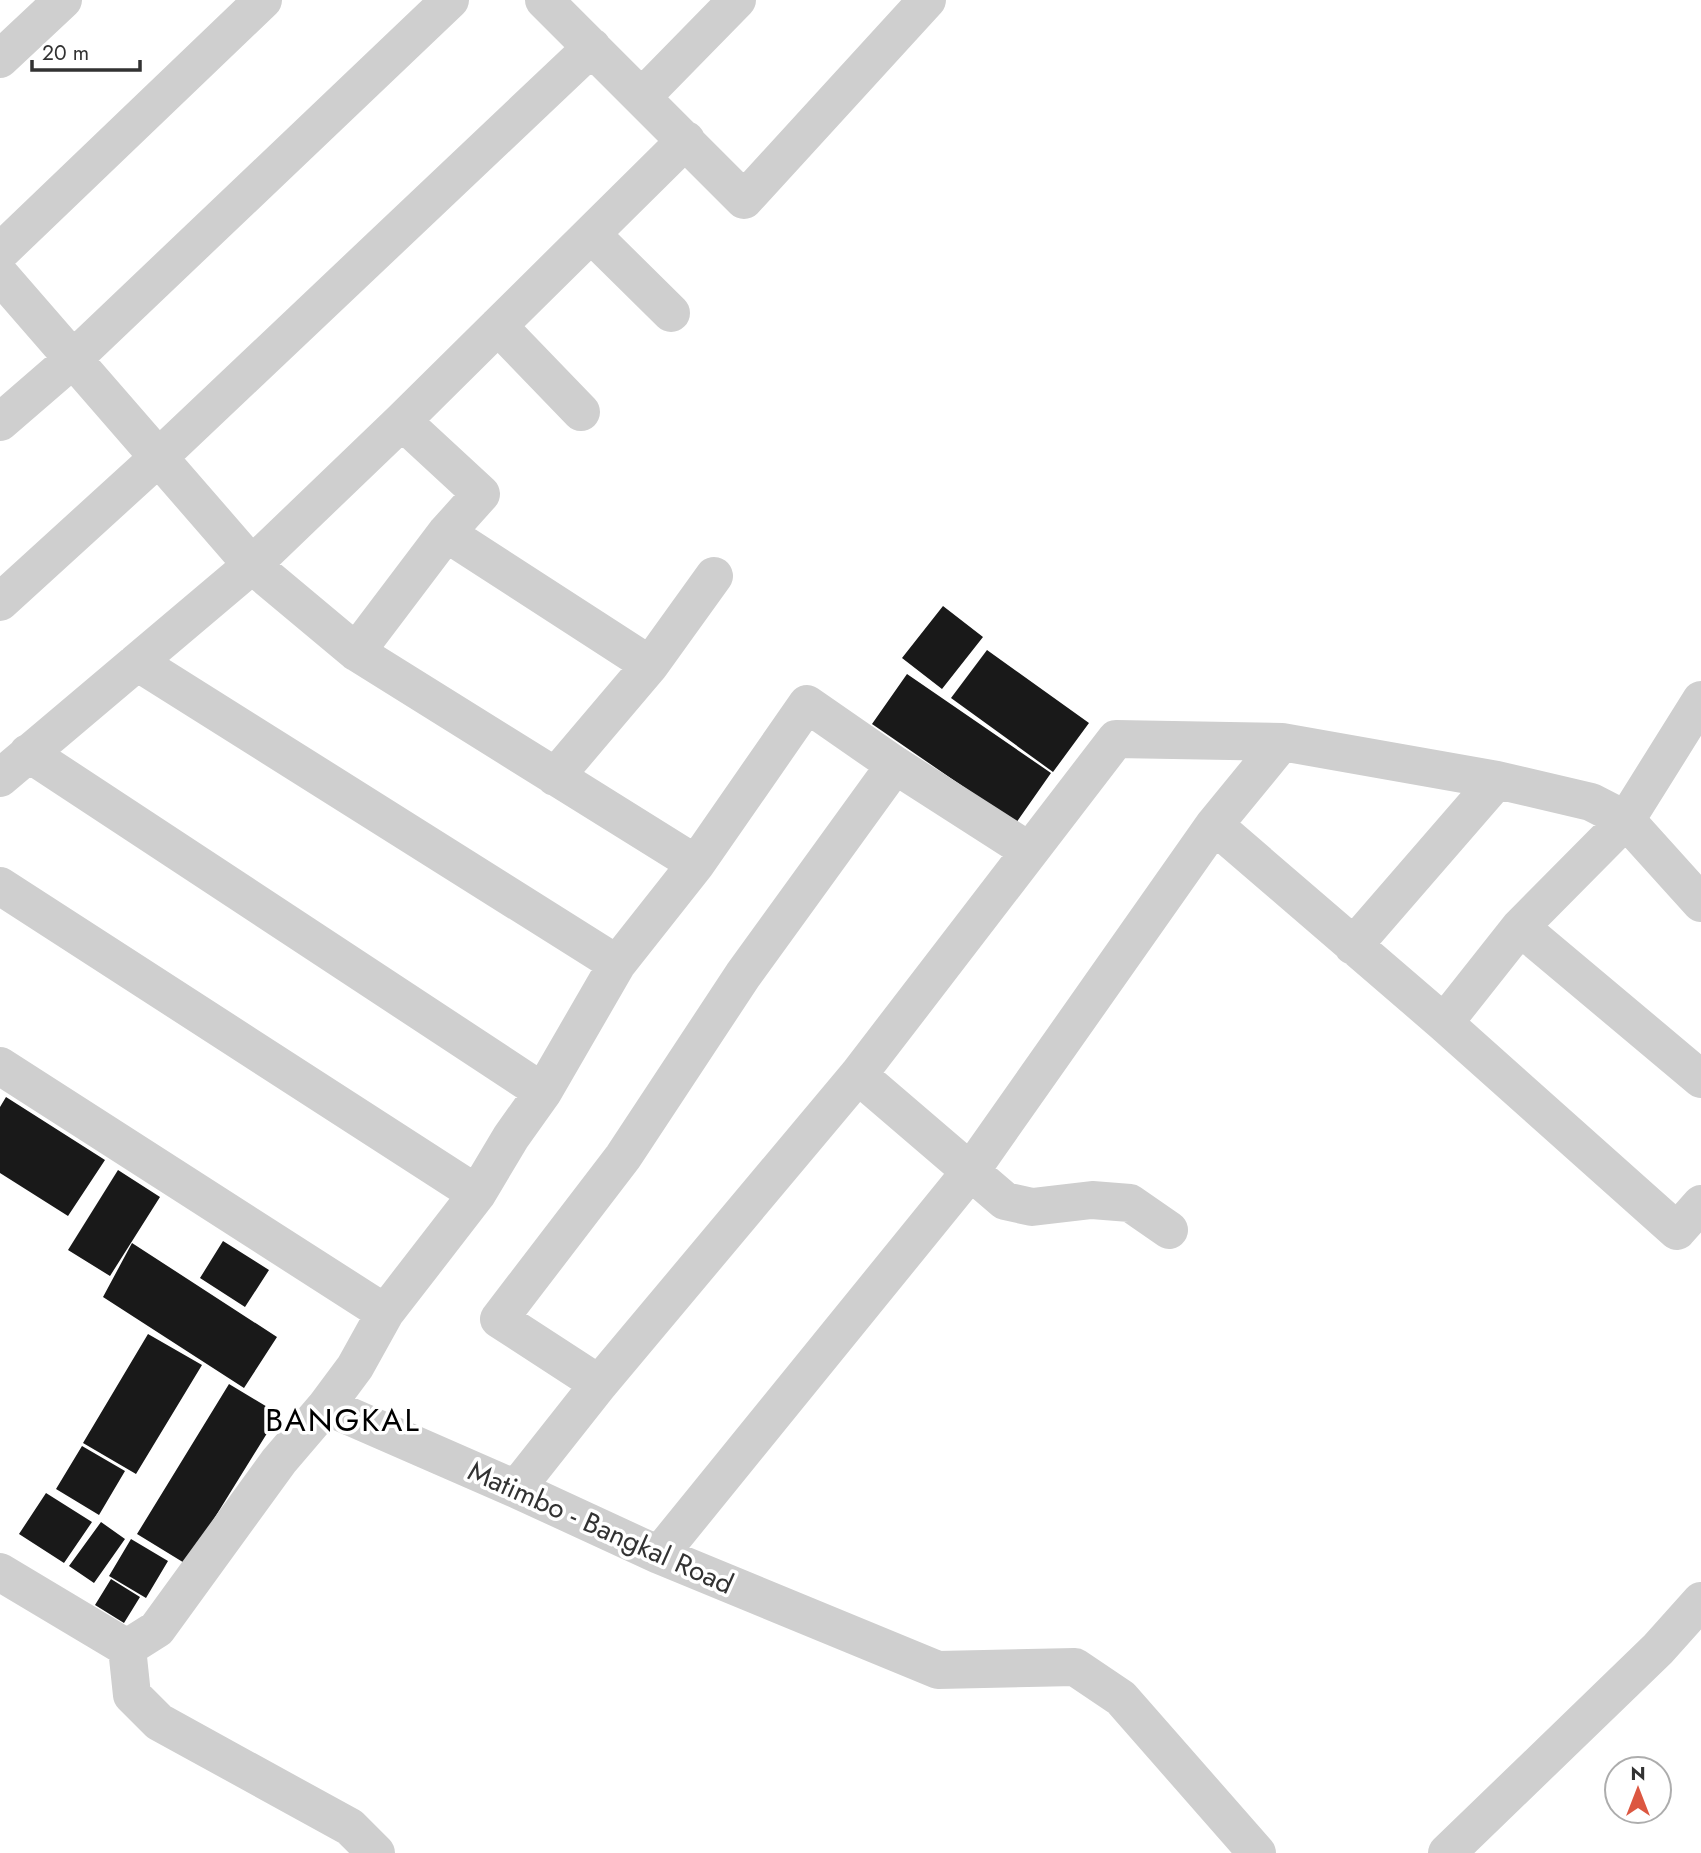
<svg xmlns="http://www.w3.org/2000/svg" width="1701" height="1853" font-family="Jost,sans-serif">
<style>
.building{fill:#191919}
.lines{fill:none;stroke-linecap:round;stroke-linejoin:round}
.minor{stroke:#cfcfcf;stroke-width:38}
.labels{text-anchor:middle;stroke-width:7;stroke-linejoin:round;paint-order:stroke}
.street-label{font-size:28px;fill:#323232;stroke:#fff}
.quarter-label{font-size:32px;letter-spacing:2px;fill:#000;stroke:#fff}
</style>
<rect width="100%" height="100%" fill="#fff"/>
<path class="building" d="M943 606 983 637 942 689 902 658Z
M987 650 1089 723 1053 772 951 698Z
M907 674 1051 773 1016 823 872 724Z
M6 1097 105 1160 68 1216 0 1173V1107Z
M118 1170 160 1197 110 1276 68 1250Z
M223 1241 269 1270 245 1307 200 1278Z
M132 1243 277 1337 244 1388 103 1297Z
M148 1334 202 1365 136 1474 83 1443Z
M229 1384 279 1414 186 1564 137 1534Z
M82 1446 125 1471 99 1515 56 1489Z
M46 1493 92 1522 64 1563 19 1534Z
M101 1522 125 1539 94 1583 69 1566Z
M131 1539 168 1561 146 1598 109 1576Z
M111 1579 140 1597 124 1623 95 1605Z"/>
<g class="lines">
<path class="minor" d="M544 0 744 200 927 0
M0 59 63 0
M642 97 737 0
M591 234 671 313
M0 252 263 0
M0 275 252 565 356 652 696 864
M498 326 581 412
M0 422 73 359 450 0
M446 533 650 665
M0 602 159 457 592 47
M356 652 446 533 481 494 402 421
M137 662 617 964
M28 753 543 1092 511 1137 477 1194 385 1313 355 1367 326 1406
M555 777 650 665 714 576
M0 778 252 565 402 421 686 140
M1214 825 1444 1023 1677 1231 1701 1204
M0 886 477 1194
M1520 927 1701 1079
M1353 946 1497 780
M1444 1023 1520 927 1626 820 1701 700
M0 1066 385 1313
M858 1075 1005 1201 1032 1207 1092 1200 1130 1203 1169 1230
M543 1092 617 964 696 864 807 704 895 765 1029 851
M599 1384 499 1319 623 1157 743 975 895 765
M516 1489 599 1384 858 1075 1116 739 1282 742 1497 780 1591 802 1626 820 1701 903
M659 1555 970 1172 1214 825 1282 742
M0 1572 127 1648
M127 1648 157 1629 279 1461 326 1406 516 1489 659 1555 938 1670 1075 1667 1121 1698 1257 1853
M127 1648 132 1695 159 1722 350 1827 376 1853
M1447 1853 1658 1649 1701 1601"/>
</g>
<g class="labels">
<g class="street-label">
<text transform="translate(601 1527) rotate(24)" y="10">Matimbo - Bangkal Road</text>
</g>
<g class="quarter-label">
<text x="343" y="1431">BANGKAL</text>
</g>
</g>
<g transform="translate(1638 1790)"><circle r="33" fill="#ffffff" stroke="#adadad" stroke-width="2"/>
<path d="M0-5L12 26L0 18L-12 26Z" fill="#dc5741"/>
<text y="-10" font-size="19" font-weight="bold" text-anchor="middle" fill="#323232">N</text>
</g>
<path d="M32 60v10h108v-10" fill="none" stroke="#323232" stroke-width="3.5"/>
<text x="42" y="60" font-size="21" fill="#323232" stroke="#ffffff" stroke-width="5" paint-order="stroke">20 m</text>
</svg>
